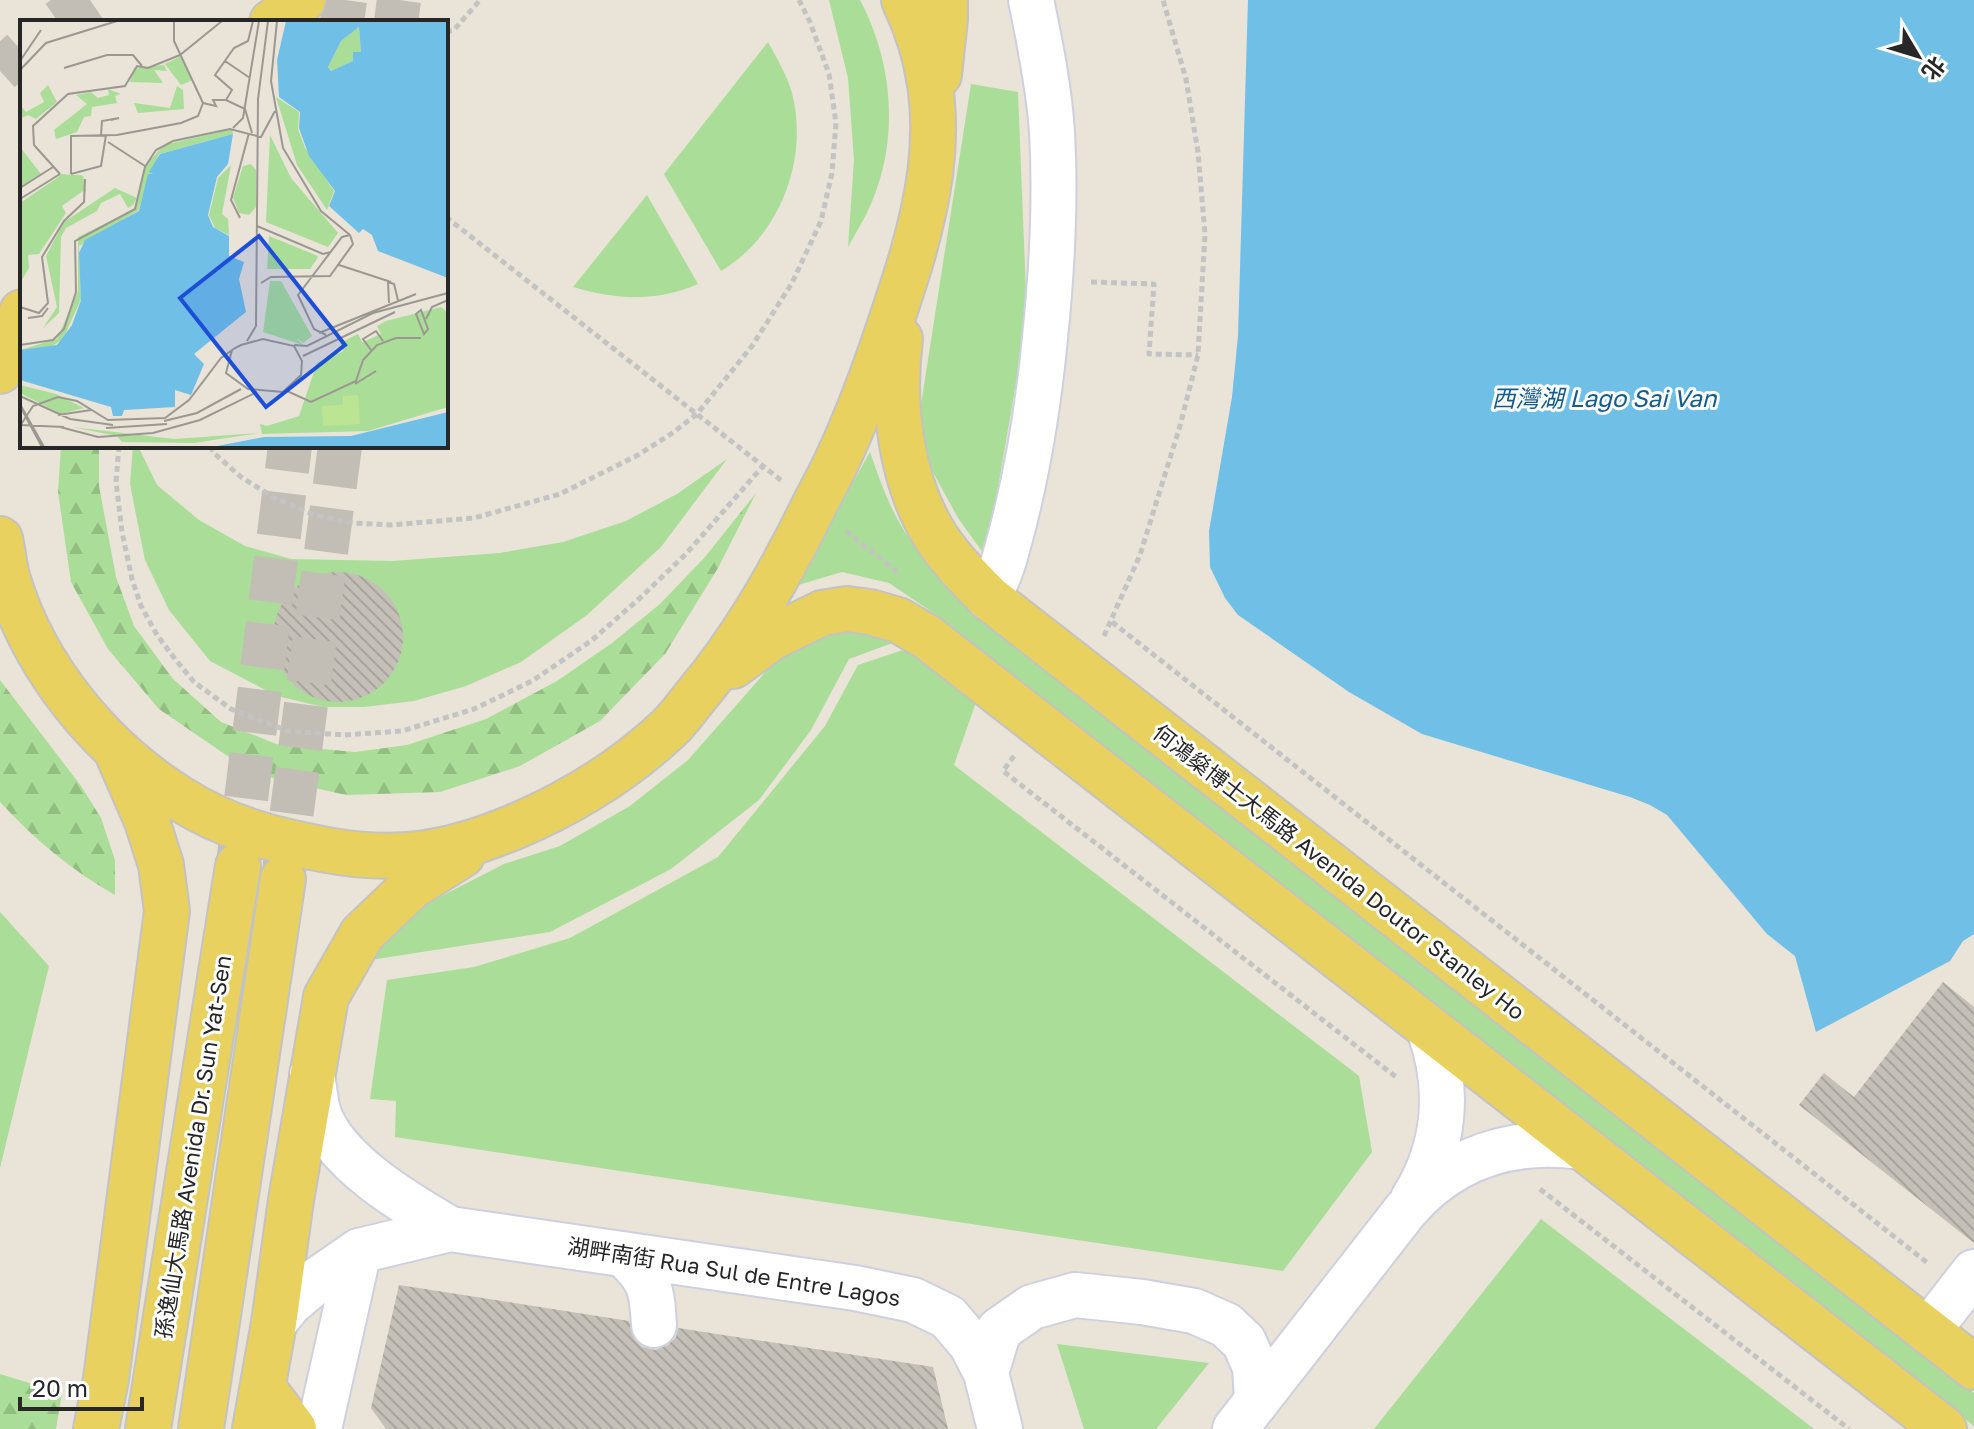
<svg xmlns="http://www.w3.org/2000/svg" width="1974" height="1429" font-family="'Golos Text','Noto Sans SC',sans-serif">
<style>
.grass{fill:#aadd97}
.forest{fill:url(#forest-firs)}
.water{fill:#6fbfe7}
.building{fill:url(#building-back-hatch)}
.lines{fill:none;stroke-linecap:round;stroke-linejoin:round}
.minor-tunnel{stroke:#c2bdb5;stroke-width:44;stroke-dasharray:44 22;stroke-linecap:butt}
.major-tunnel{stroke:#c2bdb5;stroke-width:44;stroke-dasharray:44 22;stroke-linecap:butt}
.minor-casing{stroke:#ced0df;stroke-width:48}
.major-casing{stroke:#c3c3c3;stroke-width:48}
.path{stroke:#c3c3c3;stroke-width:5;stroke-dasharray:6 4;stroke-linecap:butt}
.minor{stroke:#fff;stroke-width:44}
.major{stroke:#e8d15e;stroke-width:44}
.labels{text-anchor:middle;stroke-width:6;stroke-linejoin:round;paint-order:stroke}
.street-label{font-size:22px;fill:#272727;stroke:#fff}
.water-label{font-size:24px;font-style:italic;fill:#145b8e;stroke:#fff}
.inset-road{fill:none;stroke:#9b9891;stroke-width:2}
.view{fill:#1d4ed8;fill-opacity:0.15;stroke:#1d4ed8;stroke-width:4}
.inset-edge{fill:none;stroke:#272727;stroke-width:4}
</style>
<defs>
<pattern id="forest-firs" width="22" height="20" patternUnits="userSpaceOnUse" patternTransform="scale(2)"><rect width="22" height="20" fill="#aadd97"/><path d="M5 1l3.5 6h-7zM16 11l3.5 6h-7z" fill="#92be82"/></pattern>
<pattern id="building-back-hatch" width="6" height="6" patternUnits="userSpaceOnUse" patternTransform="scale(2)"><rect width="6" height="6" fill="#c4c0b8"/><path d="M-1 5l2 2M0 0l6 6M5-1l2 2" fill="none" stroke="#a8a59e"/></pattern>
</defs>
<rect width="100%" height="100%" fill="#e9e3d8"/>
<path class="grass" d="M829 0H860C895 66 900 146 866 215 860 226 854 236 848 247L854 160 848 78Z
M768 42C777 59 787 75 792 93 809 159 780 236 721 271L664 174Z
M971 84 1018 92 1027 319 986 557 958 518 929 465 920 411Z
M647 195 698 284C656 302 617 300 573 287Z
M133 446H138L157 485 199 520 245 546 291 559 392 561 500 553 563 542 626 521 677 494 727 459 661 547 587 615 521 662 466 686 414 701 364 707H323L277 696 210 661 169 610 145 560 130 484Z
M870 452C879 478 888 504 902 527 923 563 958 590 987 619L1974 1393V1426L938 616 889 583 842 572 795 586Z
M867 632 898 641 849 659 811 730 759 800 671 869 550 932 364 961 428 903 504 864 560 846 630 806 688 760 770 667 800 646 839 633Z
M921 644 981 688 954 765 1359 1076 1372 1152 1283 1271 395 1137 396 1101 370 1099 387 980 474 967 570 938 718 857 825 726 858 665Z
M0 912 49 966 0 1168Z
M1541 1219 1814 1429H1374Z
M1057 1344 1209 1363 1156 1429H1084Z"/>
<path class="forest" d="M61 446H99V486L116 577 134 626 173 679 221 722 279 745 355 752 407 745 486 719 557 681 612 643 660 604 705 557 756 493 718 568 665 654 600 721 520 766 440 792 346 795 275 779 229 757 159 709 108 649 71 582 58 492Z
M0 680 81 786 101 818 115 860V895C71 870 34 839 0 802Z
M0 1374 62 1393 56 1429H0Z"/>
<path class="water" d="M1248 0H1974V934L1963 941 1950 961 1816 1032 1795 956 1767 934 1667 815 1650 805 1630 797 1422 734 1349 692 1238 615 1225 598 1210 567 1209 531 1232 397 1238 336Z"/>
<path class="building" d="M273 637a65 65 0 1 1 130 0a65 65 0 1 1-130 0Z
M1943 982 1974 1007V1243L1799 1105 1824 1073 1854 1097Z
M399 1285 629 1321 634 1339 642 1347 655 1350 668 1345 676 1337 678 1328 933 1367 948 1429H386L371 1408Z"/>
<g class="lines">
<path class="minor-tunnel" d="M58 22 90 0
M0 71 22 51"/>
<path class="major-tunnel" d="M342 22 345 0
M396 22 399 0
M238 864 290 446
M283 879 340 446"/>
<defs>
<path id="minor" d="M989 598C995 584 1002 569 1006 553 1026 483 1038 411 1045 338 1052 270 1056 201 1052 132 1049 88 1040 43 1031 0
M312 1074C314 1086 315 1099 318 1111 333 1161 407 1204 450 1229
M1413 1199C1446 1146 1450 1087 1429 1029
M623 1254C650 1278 652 1289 654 1325
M274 1323 290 1303 320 1278 359 1251 450 1229 855 1288 913 1300 948 1317 971 1344 986 1373 1000 1429
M1928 1331 1974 1272
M986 1373 999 1330 1032 1307 1075 1295 1142 1302 1194 1311 1226 1325 1244 1342 1255 1367 1257 1400
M319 1429 359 1251
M1235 1429 1405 1211C1451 1157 1513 1138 1581 1147"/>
<path id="major" d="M272 22 303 0
M939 75 945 19V0
M900 339C892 404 900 480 936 537 951 560 970 579 989 598L1974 1367
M0 371 22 312
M0 539C3 552 4 567 8 580 35 669 101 749 179 798 226 828 273 840 327 850 397 863 449 854 514 827 571 803 623 771 668 729 678 720 686 708 695 697 742 641 777 580 810 514 818 497 828 480 836 463 853 427 867 391 880 354 921 234 963 123 904 0
M733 666 771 638 822 613 847 609 870 612 898 620 927 637 1944 1429
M263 1388 294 1429
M96 1429 106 1379 167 911 161 865 147 821 119 757
M148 1429 238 866
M201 1429 283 879
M255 1429 274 1323 291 1200 326 997 362 934 411 887 462 855"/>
</defs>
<use href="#minor" class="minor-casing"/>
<use href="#major" class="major-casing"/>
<path class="path" d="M446 32 454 30 480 0
M446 217 782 481
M1091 282 1154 284 1149 354 1198 355
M119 446 116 482 122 532 132 579 141 606 157 635 175 659 194 682 231 709 288 731 344 735 402 731 474 709 532 681 591 641 640 598 686 554 763 466
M210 446 214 453 241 477 273 497 314 515 353 523 390 525 474 518 560 494 638 455 671 434 697 414 752 346 792 283 821 221 832 173 836 123 829 74 810 22 799 0
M846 531 901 575
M1112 622 1929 1264
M1104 636 1140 555 1180 426 1198 355 1205 234 1198 152 1186 79 1163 0
M1014 756 1003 771 1396 1077
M1540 1189 1849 1429"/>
<use href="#minor" class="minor"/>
<use href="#major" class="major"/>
</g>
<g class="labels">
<g class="street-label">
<text transform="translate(1339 872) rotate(38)" y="8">何鴻燊博士大馬路 Avenida Doutor Stanley Ho</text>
<text transform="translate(193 1147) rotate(-81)" y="8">孫逸仙大馬路 Avenida Dr. Sun Yat-Sen</text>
<text transform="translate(734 1272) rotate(9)" y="8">湖畔南街 Rua Sul de Entre Lagos</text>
</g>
<g class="water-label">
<text x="1604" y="407">西灣湖 Lago Sai Van</text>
</g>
</g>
<g transform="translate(20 20)">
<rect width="428" height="428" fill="#e9e3d8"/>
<path d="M250 115 271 158 318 213 308 227 246 202ZM231 144 236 150V187L229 195 219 193 213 178 223 146ZM249 216 298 236 297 239 290 249H247ZM250 261H261L292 316 283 323 276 317 283 325 243 312ZM421 287 428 293V387L348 411 242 414 240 404 247 406 279 396 297 343 361 314 357 306 366 301Z" fill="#aadd97"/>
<path d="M339 7 341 32H333V41L312 51 308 47 321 21ZM144 45 147 51 134 50 143 63 110 62 114 48ZM28 65 37 82 16 99 8 95 0 99V85L6 92 24 82 20 73ZM157 66 163 70 164 89 118 93 114 83 150 88ZM88 69 101 74 95 76 97 83 72 87 71 96 64 97 57 112 36 119 34 110 67 84 56 75 71 72 78 78 89 75ZM0 127 21 154 0 167 2 159ZM211 145 202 194 208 199 209 215 195 208 189 195 198 158ZM62 155 63 171 42 186 46 193 19 234 8 235 9 248 0 263V183L40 156ZM95 168 117 178 113 185 108 188 100 174 81 183 77 191 46 208 41 217 39 293 23 308 37 287 26 236 44 202ZM338 314 346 330 334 359 323 365 331 351 320 323ZM52 407 154 419 239 413 174 423 102 422 97 416Z" fill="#aadd97"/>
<path d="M161 36 173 60 161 65 145 44ZM256 77 279 92 278 109 285 128 314 171 307 190 277 145ZM212 109 213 114 139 134 118 191 59 226 61 279 43 319 31 327 0 330 37 319 58 271V217L115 189 126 145 144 125ZM41 154 63 156 66 172 32 164ZM0 365 36 374 64 388 41 394 0 373Z" fill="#aadd97"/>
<path d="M338 375 340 404 303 406 302 386 323 385V376Z" fill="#bce593"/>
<path d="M266 1H428V258L358 231 352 215 343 209 339 213 309 186 315 171 289 136 279 108 280 92 259 77 257 40ZM339 7 341 32H333V41L311 51 308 47 321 21ZM213 114 208 144 197 157 188 195 193 207 209 216V236L224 242 219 259 226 292 174 334 184 344 171 375 155 370V387L104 390 102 396H93L91 387 0 360V330L37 325 52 305 61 280 59 233 65 220 119 191 128 154H133L129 152 140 134ZM428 392V427H192L244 417 331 416Z" fill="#6fbfe7" fill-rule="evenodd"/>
<path class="inset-road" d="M154 1V21L183 83M257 1 251 61 263 128 301 191 330 215M160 35 202 1M0 41 21 10M205 41 230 58M44 48 87 35H113L122 46M0 50 26 23 97 1M206 80 212 70 195 55 214 28 228 21 233 1M183 83 196 86 193 80H206L225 89 232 113M213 108 223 98 239 1M81 115 82 101 99 98 91 100M88 122 125 146M40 154 14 125 13 106 48 74 105 66 117 46 128 48 160 35M51 154V116L97 115 161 103 178 96 183 83M51 154 81 146 86 115M0 168 33 147M0 179 40 154M220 198 211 180 229 113M237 206 303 234 311 232M319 245 371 262M241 263 251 257 310 256 333 224 330 215M369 283 368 262 374 264 378 280M0 287 19 293 28 283 22 237 44 201 64 182 65 159M401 290 408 309 404 314 396 294ZM8 298 22 296 28 288M406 299 412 287 428 280M299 313 396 274M306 315 294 309 278 275 322 217 330 215M227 321 236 306 238 79 248 1M0 325 33 320 44 309 56 272 55 221 115 189 125 147 136 130 153 121 210 109 241 117 255 91M274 325 287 326 353 293 428 273M351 330 343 319 356 311 363 321M283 336 375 292M335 364 356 351M267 371 291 382 336 361 343 340 357 325 376 318H401M0 376 50 399 93 405M0 384 24 427M0 386 22 427M38 395 71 390M144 401 177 393 221 369M0 405 44 407M0 406 13 386 38 377 57 381 88 400 145 398 169 380 201 338 215 328 221 325 243 319 274 326 282 341 281 355 263 372 228 369 206 353 212 330M40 407 78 417 133 413 180 400 237 372M86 408 147 404"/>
<path class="view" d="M239 216 325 325 246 387 160 278Z"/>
<rect width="428" height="428" class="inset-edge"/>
</g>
<g transform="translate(1918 56) rotate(128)" stroke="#ffffff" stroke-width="6" paint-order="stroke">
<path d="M0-6L14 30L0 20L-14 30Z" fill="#272727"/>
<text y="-12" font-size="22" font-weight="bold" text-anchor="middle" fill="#272727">北</text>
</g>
<path d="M20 1397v12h122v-12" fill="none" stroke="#272727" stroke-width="4"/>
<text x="32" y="1397" font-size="24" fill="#272727" stroke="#ffffff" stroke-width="6" paint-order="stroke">20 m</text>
</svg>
